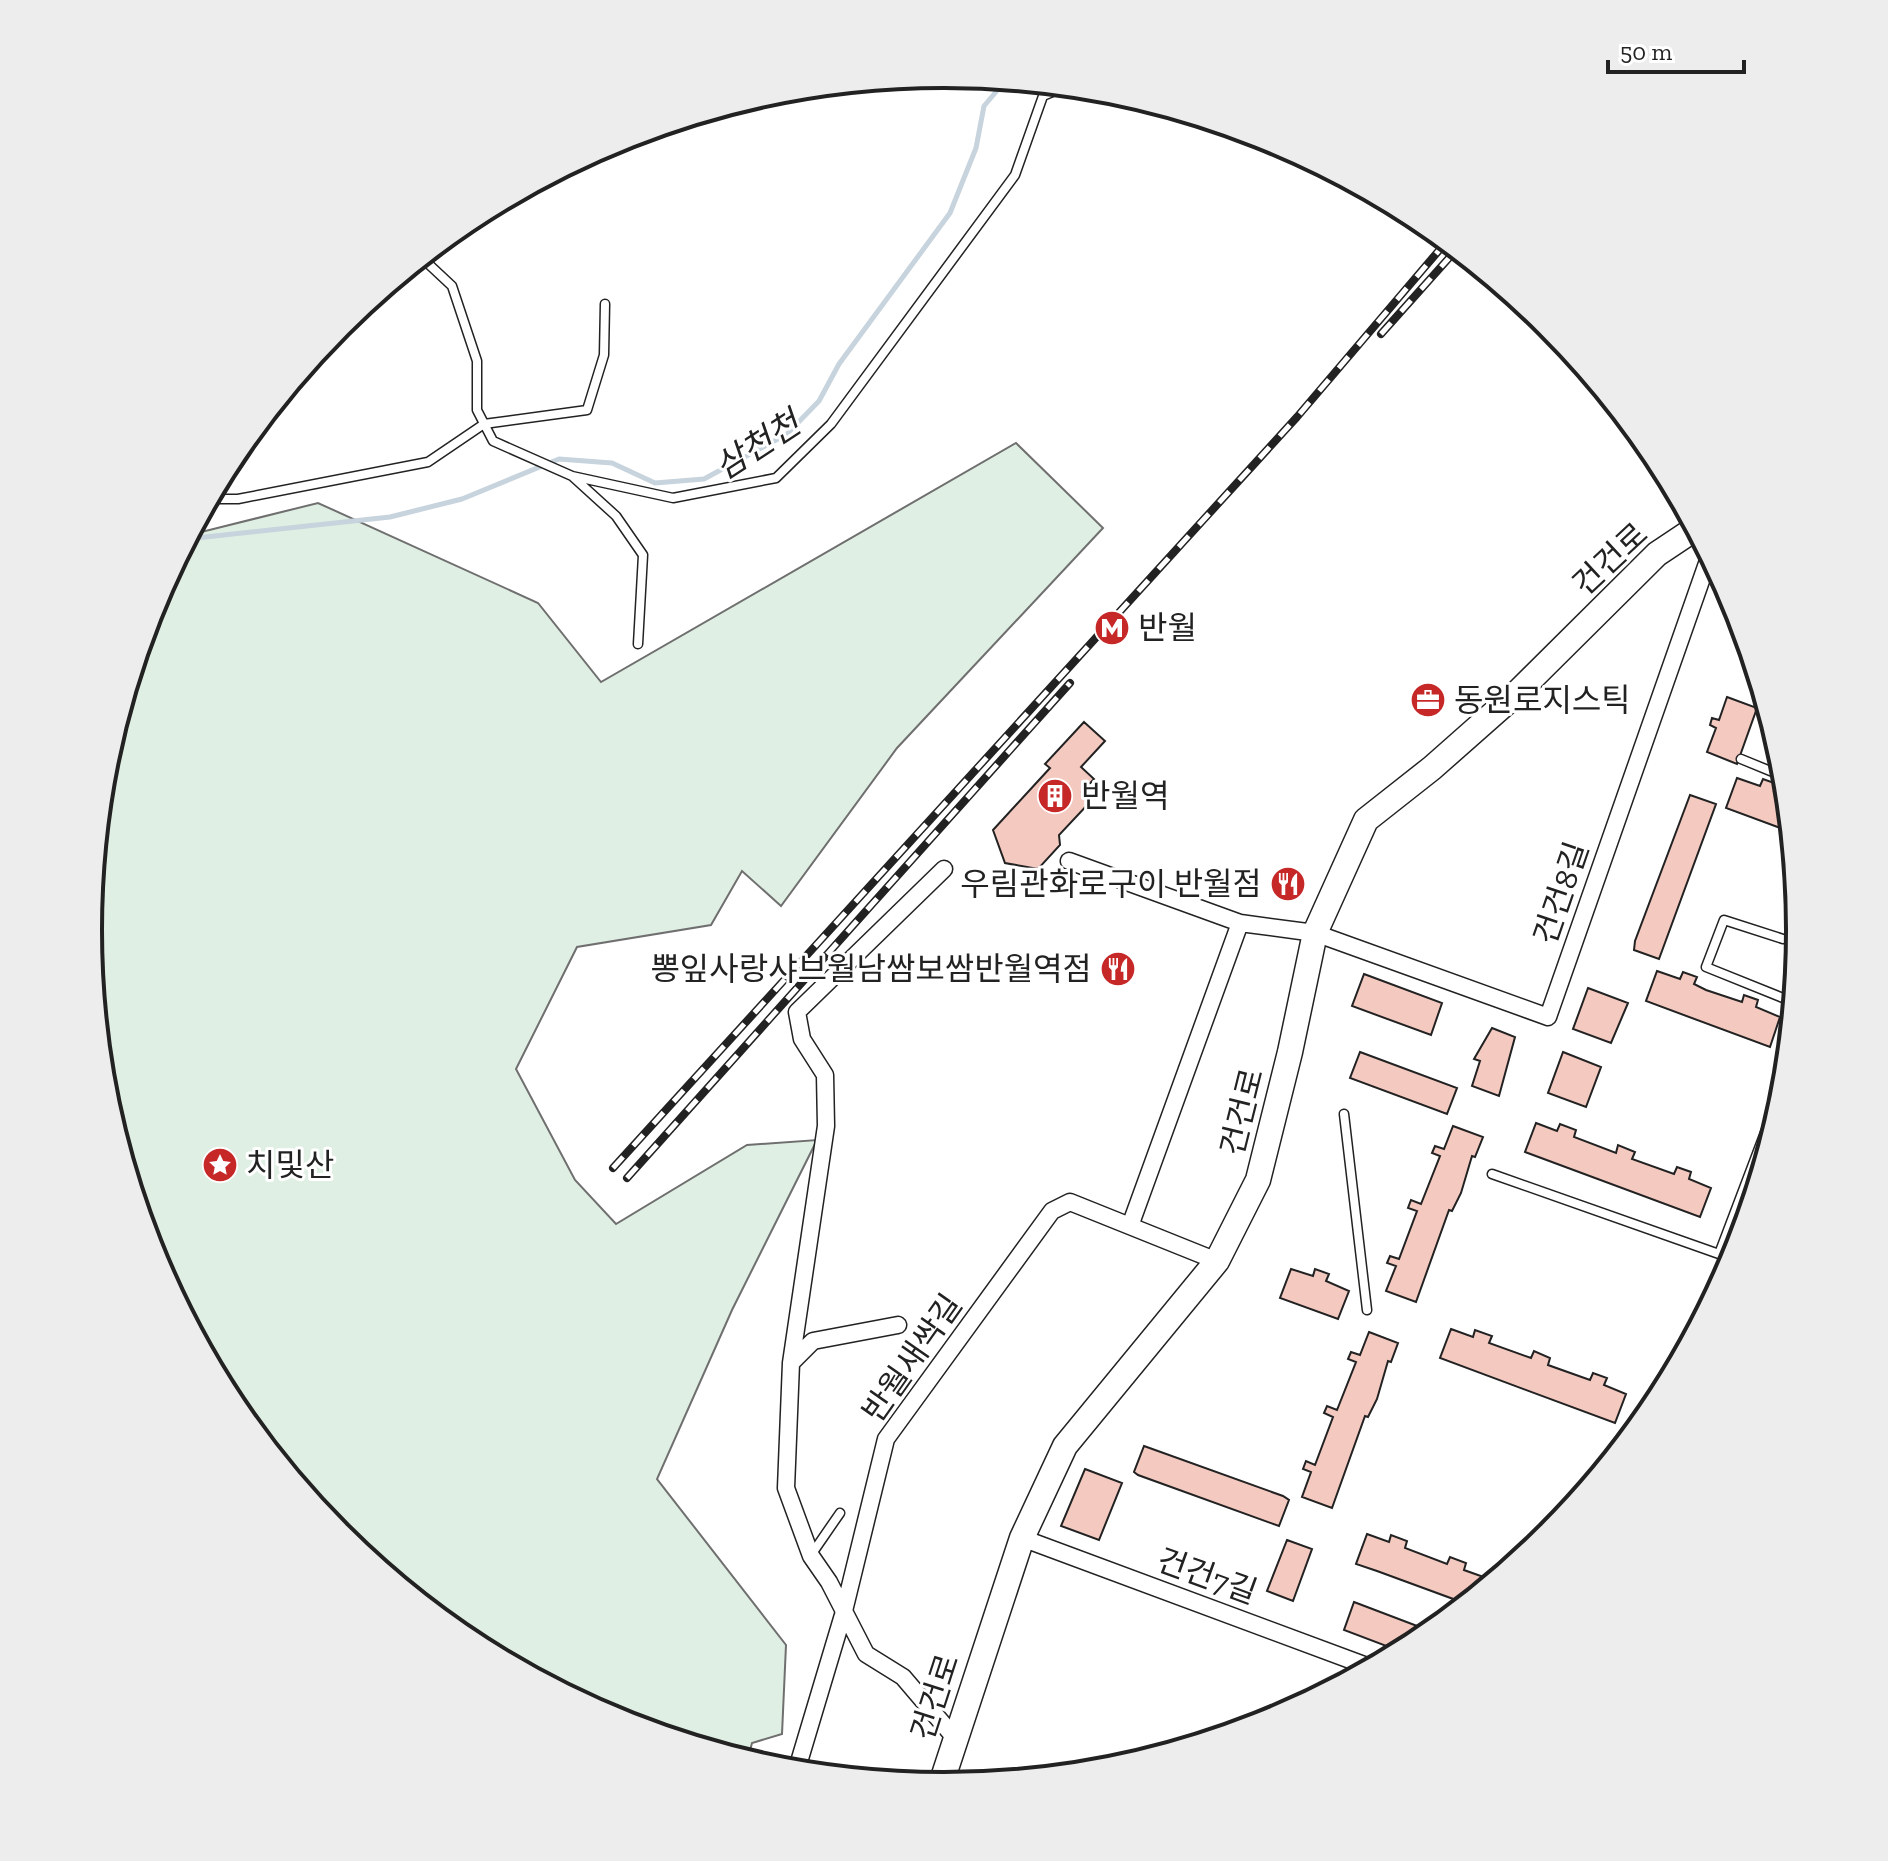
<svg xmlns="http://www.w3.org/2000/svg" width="1888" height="1861" font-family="'Zilla Slab','Noto Sans KR',serif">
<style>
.green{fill:#e0efe3;stroke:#6f6f6f;stroke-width:2}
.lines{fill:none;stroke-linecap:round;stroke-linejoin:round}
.stream{stroke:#c7d3dd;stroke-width:5}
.building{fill:#f3c9c0;stroke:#222;stroke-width:2}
.lane-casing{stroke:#222;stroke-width:11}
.street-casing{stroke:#222;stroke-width:19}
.secondary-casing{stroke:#222;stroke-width:27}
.lane{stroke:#fff;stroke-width:8}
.street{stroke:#fff;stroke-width:16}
.secondary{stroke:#fff;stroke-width:24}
.rail-casing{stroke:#222;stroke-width:8}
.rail{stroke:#fff;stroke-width:5;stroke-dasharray:15;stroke-linecap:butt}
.labels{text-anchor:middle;stroke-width:6;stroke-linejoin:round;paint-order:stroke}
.street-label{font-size:32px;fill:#222;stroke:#fff}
.poi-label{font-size:32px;fill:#222;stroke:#fff;text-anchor:start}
.water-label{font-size:34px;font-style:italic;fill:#222;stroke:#fff}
.rim{fill:none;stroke:#222;stroke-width:4}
</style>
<rect width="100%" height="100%" fill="#fff"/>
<path class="green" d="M1016 443 1103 528 897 748 781 906 742 871 711 925 577 947 516 1069 575 1180 616 1224 747 1145 817 1140 732 1310 657 1479 786 1645 782 1734 752 1743 747 1762 616 1722 468 1642 338 1536 232 1406 153 1258 104 1097 88 930 104 763 153 602 189 535 318 503 538 603 601 682Z"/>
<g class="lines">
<path class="stream" d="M187 539 390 517 462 499 559 459 612 463 655 483 704 479 787 434 819 401 839 364 950 213 976 148 984 106 1006 80"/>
</g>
<path class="building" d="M1727 697 1757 708 1737 764 1707 752 1716 728 1710 725 1712 718 1719 720Z
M1084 722 1105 741 1081 767 1094 779 1082 792 1091 801 1059 835 1060 845 1038 869 1005 863 993 830 1050 768 1045 764Z
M1737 778 1760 786 1763 779 1777 784 1774 791 1787 794 1791 832 1726 808Z
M1690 795 1716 804 1659 959 1634 950 1635 941Z
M1657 971 1680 979 1683 972 1697 977 1694 984 1706 990 1742 1002 1744 995 1758 1000 1756 1007 1780 1017 1770 1047 1646 1001Z
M1364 974 1442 1003 1431 1035 1352 1006Z
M1588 988 1628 1003 1611 1043 1573 1029Z
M1492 1028 1515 1037 1499 1096 1472 1086 1480 1061 1474 1059Z
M1360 1052 1457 1088 1447 1114 1350 1078Z
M1563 1052 1601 1067 1586 1107 1548 1093Z
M1536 1123 1557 1131 1560 1124 1576 1130 1574 1137 1616 1153 1618 1145 1635 1152 1632 1159 1674 1174 1677 1167 1691 1172 1689 1179 1711 1188 1700 1217 1525 1152Z
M1453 1126 1483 1137 1475 1157 1472 1156 1461 1193 1452 1211 1449 1210 1416 1302 1386 1291 1396 1266 1387 1263 1390 1256 1399 1259 1417 1211 1408 1208 1411 1200 1421 1204 1440 1156 1432 1153 1435 1146 1444 1149Z
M1291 1269 1313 1276 1315 1269 1329 1274 1326 1281 1349 1291 1338 1319 1280 1298Z
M1451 1329 1473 1337 1475 1330 1492 1336 1489 1343 1531 1358 1534 1351 1550 1358 1548 1365 1590 1380 1593 1373 1607 1378 1604 1385 1626 1394 1615 1423 1440 1358Z
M1369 1332 1398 1343 1391 1362 1388 1361 1377 1399 1368 1417 1365 1416 1332 1508 1302 1497 1311 1472 1303 1469 1306 1461 1315 1465 1333 1417 1324 1413 1327 1406 1337 1410 1356 1362 1348 1359 1351 1352 1360 1355Z
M1144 1446 1283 1496 1289 1500 1279 1526 1138 1475 1134 1472Z
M1085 1469 1122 1483 1099 1540 1061 1526Z
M1367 1534 1389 1542 1391 1535 1407 1541 1405 1548 1447 1564 1450 1557 1466 1563 1464 1570 1495 1581 1467 1604 1377 1571 1356 1564Z
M1287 1540 1312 1549 1293 1601 1267 1591Z
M1354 1602 1433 1632 1402 1652 1344 1630Z"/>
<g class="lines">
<defs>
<path id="lane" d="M421 257 452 286 477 361V410L493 441 572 476 673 498 776 478 831 424 1015 175 1043 96 1067 86
M572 476 616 516 643 555 638 644
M208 499H238L428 462 484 424 587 410 604 355 605 304
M1741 759 1785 777
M1783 939 1724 920 1706 967 1793 1002
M1344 1114 1367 1310
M1492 1174 1719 1254 1786 1077
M811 1555 840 1513"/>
<path id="street" d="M1069 861 1240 923 1315 933 1548 1017 1710 555
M944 869 797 1012 802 1039 825 1075 826 1126 791 1363 786 1488 811 1556 829 1582 866 1654 903 1677 955 1738
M1130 1226 1240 923
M791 1363 813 1341 898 1325
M1022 1538 1372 1668
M796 1772 843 1615 886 1439 1052 1211 1070 1202 1217 1261"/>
<path id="secondary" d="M940 1787 1022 1538 1065 1446 1217 1261 1258 1180 1290 1052 1315 933 1366 820 1432 768 1518 692 1657 554 1696 528"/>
</defs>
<use href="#lane" class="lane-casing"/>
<use href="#street" class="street-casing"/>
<use href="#secondary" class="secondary-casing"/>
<use href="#lane" class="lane"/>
<use href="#street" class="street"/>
<use href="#secondary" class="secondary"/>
<defs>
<path id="rail" d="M1381 334 1457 249
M613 1168 1297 417 1447 241
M627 1178 1070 683"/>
</defs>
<use href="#rail" class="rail-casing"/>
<use href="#rail" class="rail"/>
</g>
<defs>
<symbol id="metro-disc" viewBox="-11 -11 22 22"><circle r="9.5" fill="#c62828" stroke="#fff"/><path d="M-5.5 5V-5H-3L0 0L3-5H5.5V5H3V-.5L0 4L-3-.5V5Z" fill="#fff"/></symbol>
<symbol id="office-disc" viewBox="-11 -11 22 22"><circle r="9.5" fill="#c62828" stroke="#fff"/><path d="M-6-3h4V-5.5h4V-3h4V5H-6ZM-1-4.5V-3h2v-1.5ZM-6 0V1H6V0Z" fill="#fff"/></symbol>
<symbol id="building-disc" viewBox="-11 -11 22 22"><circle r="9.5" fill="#c62828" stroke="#fff"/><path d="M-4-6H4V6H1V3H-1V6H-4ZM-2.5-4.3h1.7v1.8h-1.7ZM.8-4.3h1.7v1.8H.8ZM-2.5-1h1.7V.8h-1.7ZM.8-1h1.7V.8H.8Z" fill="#fff"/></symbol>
<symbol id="restaurant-disc" viewBox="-11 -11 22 22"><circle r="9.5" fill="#c62828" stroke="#fff"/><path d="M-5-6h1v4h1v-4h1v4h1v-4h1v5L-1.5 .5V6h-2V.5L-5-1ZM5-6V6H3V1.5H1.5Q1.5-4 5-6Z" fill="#fff"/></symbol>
<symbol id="sight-disc" viewBox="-11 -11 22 22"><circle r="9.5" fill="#c62828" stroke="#fff"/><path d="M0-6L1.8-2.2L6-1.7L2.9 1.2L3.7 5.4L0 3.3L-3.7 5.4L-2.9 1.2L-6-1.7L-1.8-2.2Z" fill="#fff"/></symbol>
</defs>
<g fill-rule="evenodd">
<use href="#metro-disc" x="1092" y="608" width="40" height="40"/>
<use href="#office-disc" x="1408" y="680" width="40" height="40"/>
<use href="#building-disc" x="1035" y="776" width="40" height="40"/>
<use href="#restaurant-disc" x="1268" y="864" width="40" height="40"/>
<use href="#restaurant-disc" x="1098" y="949" width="40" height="40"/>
<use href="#sight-disc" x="200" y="1145" width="40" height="40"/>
</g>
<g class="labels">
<g class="street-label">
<text transform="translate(1610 559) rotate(-43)" y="11">건건로</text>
<text transform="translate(1561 893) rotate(-71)" y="11">건건8길</text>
<text transform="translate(1242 1112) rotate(-76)" y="11">건건로</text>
<text transform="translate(912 1358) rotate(-55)" y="11">반월새싹길</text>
<text transform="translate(1207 1576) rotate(20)" y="11">건건7길</text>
<text transform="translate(935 1697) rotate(-72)" y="11">건건로</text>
</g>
<g class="poi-label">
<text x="1138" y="639">반월</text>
<text x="1454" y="711">동원로지스틱</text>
<text x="1081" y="807">반월역</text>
<text x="1262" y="895" text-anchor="end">우림관화로구이 반월점</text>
<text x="1092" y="980" text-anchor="end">뽕잎사랑샤브월남쌈보쌈반월역점</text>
<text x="246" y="1176">치및산</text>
</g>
<g class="water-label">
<text transform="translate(757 445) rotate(-33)" y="12">삼천천</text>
</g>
</g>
<path d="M0 0H1888V1861H0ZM102 930a842 842 0 1 1 1684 0a842 842 0 1 1-1684 0Z" fill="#ededed" fill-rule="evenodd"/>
<path class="rim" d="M102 930a842 842 0 1 1 1684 0a842 842 0 1 1-1684 0Z"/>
<path d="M1608 60v12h136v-12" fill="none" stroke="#222222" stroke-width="4"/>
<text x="1620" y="60" font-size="24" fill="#222222" stroke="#ffffff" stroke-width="6" paint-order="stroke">50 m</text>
</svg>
